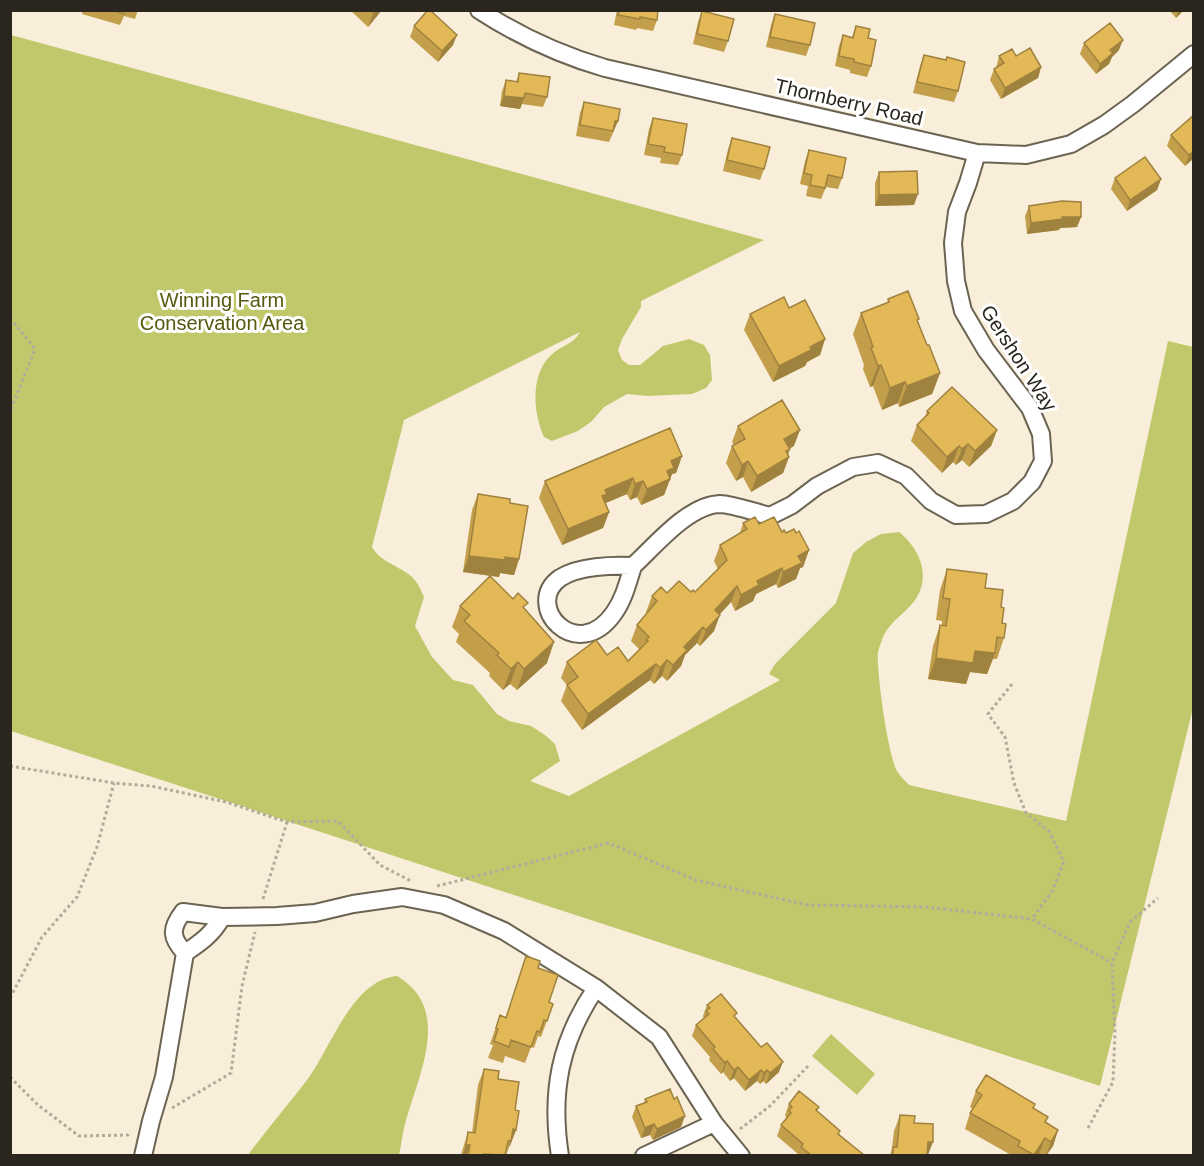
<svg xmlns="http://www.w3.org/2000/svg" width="1204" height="1166" font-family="Arial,sans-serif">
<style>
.green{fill:#c1c86c}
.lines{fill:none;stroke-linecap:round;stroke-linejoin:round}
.minor-casing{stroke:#6c6452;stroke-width:20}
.path{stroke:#b3ab9a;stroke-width:3;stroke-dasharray:3 3;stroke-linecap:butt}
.minor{stroke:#fff;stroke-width:16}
.wall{fill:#c39f4c}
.shaded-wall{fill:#9f823e}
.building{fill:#e3b958;stroke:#9f823e;stroke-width:1.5}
.labels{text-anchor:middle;stroke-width:6;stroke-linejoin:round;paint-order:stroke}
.street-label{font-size:20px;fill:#2a261e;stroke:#fff}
.park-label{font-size:20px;fill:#56590e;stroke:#fff}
</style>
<rect width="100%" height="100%" fill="#f8eed9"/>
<path class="green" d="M11 35 764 240 641 301V307L622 339 618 350 622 360 629 365H640L663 346 689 339 704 345 710 355 712 380 706 388 692 394 647 396 627 394 604 407 592 421 578 431 552 441 544 437C533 413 530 375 551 355 560 346 574 344 580 332L404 420 372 547C379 561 399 566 411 576 417 581 421 590 424 597L415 626 432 657 453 680 473 685 497 714 509 721 531 726 545 735 555 744 560 761 530 781 569 796 780 680 769 674 775 664 836 603 853 553 866 542 881 534 899 532C918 547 931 573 917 597 909 611 891 620 884 635 882 640 879 647 878 652 876 670 888 756 897 771 900 776 905 781 909 785L1066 821 1168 341 1193 347V708L1100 1086 11 731Z
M397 976C455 1010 416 1079 404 1128 402 1137 401 1146 399 1155H248C267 1129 288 1105 307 1080 331 1048 352 980 397 976Z
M831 1034 875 1074 857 1095 812 1056Z"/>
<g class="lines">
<defs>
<path id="minor" d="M479 10C519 36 560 55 605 68L977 153 1026 155 1071 144 1104 125 1133 104 1194 54
M633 566C628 582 624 599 614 613 577 666 522 605 560 578 578 566 613 565 633 566 655 546 688 505 720 504 731 504 758 513 770 516L792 505 817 486 853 467 878 463 906 476 931 501 956 515 986 514 1013 501 1032 482 1043 461 1041 434 1030 408 986 350 963 311 956 281 953 243 957 212 968 183 977 153
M222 917C213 934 200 943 185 953 171 938 170 929 183 912L222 917 277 916 315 913 353 904 402 897 444 905 504 931 596 988 659 1037 714 1123 741 1156
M143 1156 151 1121 164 1077 185 953
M560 1156C550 1092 560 1041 596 988
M644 1156 714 1123"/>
</defs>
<use href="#minor" class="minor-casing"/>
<path class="path" d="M10 318 35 349 10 412
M1012 684 988 714 1005 737 1014 783 1026 813 1049 831 1064 862 1052 891 1032 919
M10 766 114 783 151 786 226 802 287 822 338 821 380 865 411 881
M437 886 609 843 695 880 808 905 926 907 1032 919 1112 963
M263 899 287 822
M10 998 42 937 77 897 97 847 114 783
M10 1077 38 1105 79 1136 128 1135 130 1133
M172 1108 231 1073 242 986 255 932
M1088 1128 1113 1082 1115 1033 1112 963 1130 922 1158 898
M740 1129 770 1106 809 1065"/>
<use href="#minor" class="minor"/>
</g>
<path class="wall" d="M83 10H138L135 19 124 16 120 25 82 14Z
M350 10H382L368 27Z
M617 10H658L657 20 653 31 637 28 636 30 614 25Z
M1169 10H1184L1176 18Z
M702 11 728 41 724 52 693 44 698 22Z
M775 14 810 45 806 56 766 47 771 25Z
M414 26 453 45 438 62 410 37Z
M856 26 868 38 871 66 867 77 850 73V70L835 66 839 46 843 35 852 37Z
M1084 43 1119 50 1112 57 1109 64 1096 74 1080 54Z
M924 55 946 60 958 91 954 102 913 93 920 66Z
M999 56H1016L1041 67 1038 78 1001 99 990 80 994 69 996 68Z
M519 73 547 97 543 107 522 104 520 109 500 106 502 91 506 80 516 82Z
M584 102 618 121 609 142 576 136 580 113Z
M1194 115V158L1185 166 1167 146 1171 135Z
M653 118 682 155 678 165 660 163 661 158 644 155 649 129Z
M732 138 764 169 760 180 723 171 728 149Z
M809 150 842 178 838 189 826 187 821 199 806 196 808 186 800 184 805 161Z
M879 172 914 205 875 206V183Z
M1115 178 1161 179 1157 190 1127 211 1111 189Z
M1029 206 1081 217 1077 227 1060 228 1059 230 1027 234 1025 216Z
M888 299 918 323 927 345 940 373 932 394 899 407 898 403 882 410 873 386 870 387 863 369 864 365 853 334 861 313 887 303Z
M789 308 825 339 820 355 807 362 805 366 773 382 744 330 750 314Z
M927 411 997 430 991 446 969 467 962 460 956 465 953 462 942 473 911 441 917 425 925 417Z
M738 426 794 446 790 448 788 455 789 457 783 473 751 492 743 477 736 481 726 463 732 446 734 445 732 442Z
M682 456 676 473 672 474 664 495 641 505 637 497 630 500 627 494 606 503 609 512 603 528 562 545 539 498 545 481Z
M478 494 510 503 519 559 514 575 500 573 499 577 463 572 472 510Z
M743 523 759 524 782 532 796 533 809 550 803 567 800 568 796 579 778 588 776 584 756 594 753 601 735 611 731 602 719 615 714 631 700 646 697 643 685 655 681 666 667 681 662 676 654 684 650 680 582 730 561 701 567 685 561 678 567 662 607 655 628 661 640 650 631 641 637 625 647 613 646 612 652 596 667 593 695 592 718 569 714 561 720 545 740 533Z
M947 569 985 588 1001 607 1004 638 997 659H993L987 674 970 672 966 684 928 679 933 646 940 625H942V621L936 620 940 590Z
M513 599 525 609 547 663 517 690 510 684 503 690 489 676 490 673 456 642 459 634 452 627 460 606Z
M526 956 538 968 549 1002 553 1004 541 1037 538 1036 534 1048 531 1047 525 1063 505 1056 503 1063 488 1058 493 1045 490 1044 500 1015 506 1017Z
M707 1005 735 1017 779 1072 766 1084 763 1081 760 1084 757 1081 745 1091 734 1078 730 1081 723 1072 721 1074 709 1060 710 1057 692 1036 696 1025 704 1019 703 1016Z
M484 1069 498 1079 515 1110 516 1130 506 1155H461L463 1148 468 1132 472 1133 478 1085Z
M976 1091 1035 1104 1034 1108 1046 1122 1058 1130 1053 1146 1047 1155H1042L1039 1154 1038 1155H1011L965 1129 970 1113 973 1109 970 1107Z
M645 1099 681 1127 653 1140 650 1135 641 1138 632 1117 636 1106 644 1103Z
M789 1104 819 1107 817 1111 839 1134 864 1155H798V1154L777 1136 781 1125 785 1121 786 1117 785 1115Z
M900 1115 914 1123 928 1155H890L892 1148 894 1131Z"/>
<path class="shaded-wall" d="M382 10 368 27 374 11Z
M1178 10H1184L1176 18Z
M457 35 453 45 438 62 442 51Z
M1123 40 1119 50 1112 57 1109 64 1096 74 1100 64 1110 50Z
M1041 67 1038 78 1001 99 1005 88Z
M504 96 524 98 520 109 500 106Z
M615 121H618L613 132V131Z
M1194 151V158L1185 166 1189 155Z
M1161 179 1157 190 1127 211 1130 200Z
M918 194 914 205 875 206 879 195Z
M1062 217H1081L1077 227 1060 228 1059 230 1027 234 1031 223Z
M825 339 820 355 807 362 805 366 773 382 779 366 810 347Z
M881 365 873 386 870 387 878 366Z
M940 373 932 394 899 407 907 386Z
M905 382 898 403 882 410 890 388Z
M800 430 794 446 778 455 784 439Z
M997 430 991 446 969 467 975 451Z
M968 444 962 460 956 465 962 449Z
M959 446 953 462 942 473 947 457Z
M790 449 786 458 789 457 783 473 751 492 757 476Z
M682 456 676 473 672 474 664 495 641 505 647 489 671 461Z
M748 461 743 477 736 481 742 465Z
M633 478 627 494 603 504 597 513 605 490Z
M643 481 637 497 630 500 635 484Z
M609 512 603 528 562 545 568 529Z
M809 550 803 567 800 568 796 579 778 588 783 572 798 556Z
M469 556 505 557 519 559 514 575 500 573 499 577 463 572Z
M782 568 776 584 756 594 753 601 735 611 741 595 757 581Z
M737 586 731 602 709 626 715 610Z
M720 615 714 631 700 646 706 630Z
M703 627 697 643 685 655 681 666 667 681 673 665 684 647Z
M554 642 547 663 517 690 524 669Z
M975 651 995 653 987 674 970 672 966 684 928 679 936 658Z
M667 660 662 676 654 684 660 668Z
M518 662 510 684 503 690 511 669Z
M656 664 650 680 582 730 588 714Z
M727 1061 723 1072 721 1074 725 1063Z
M783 1062 779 1072 766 1084 770 1073Z
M738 1067 734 1078 730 1081 734 1070Z
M761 1070 757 1081 745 1091 749 1080Z
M767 1070 763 1081 760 1084 764 1073Z
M685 1116 681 1127 653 1140 657 1129Z
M654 1124 650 1135 641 1138 645 1128Z
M513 1129 516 1130 510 1146H509Z
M1058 1130 1053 1146 1046 1155 1051 1142Z
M1045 1138 1039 1154 1038 1155H1034Z
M928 1142H933L928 1155H923Z
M466 1145H470L466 1155H463Z"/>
<path class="building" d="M112 10H125L124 14Z
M428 10H430L457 35 442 51 414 26Z
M619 10H658L657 20 640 17V19L618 15Z
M702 11 734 19 728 41 697 34Z
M775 14 815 23 810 45 770 37Z
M1110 23 1123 40 1110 50 1113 53 1100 64 1084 43Z
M856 26 870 29 868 38 876 40 871 66 854 62V59L839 56 843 35 853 38Z
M1030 48 1041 67 1005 88 994 69 1004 63 999 56 1012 49 1016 56Z
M924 55 946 60 947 57 965 62 958 91 917 82Z
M519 73 550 77 547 97 525 93 524 98 504 96 506 80 518 82Z
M584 102 620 109 618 121H615L613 131 580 125Z
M1194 115V151L1189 155 1171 135Z
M653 118 687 124 682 155 664 152 665 147 648 144Z
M732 138 770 147 764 169 727 160Z
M809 150 846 158 842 178 828 175 825 188 810 185 812 175 804 173Z
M1145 157 1161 179 1130 200 1115 178Z
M917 171 918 194 879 195V172Z
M1062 201 1081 202V217H1062L1063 219 1031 223 1029 206Z
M908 291 919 319 917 320 927 345H929L940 373 907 386 905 382 890 388 881 365 878 366 871 348 873 347 861 313 889 302 888 299Z
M784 297 789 308 805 300 825 339 810 347 811 350 779 366 750 314Z
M952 387 997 430 975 451 968 444 962 449 959 446 947 457 917 425 929 413 927 411Z
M782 400 800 430 784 439 790 449 786 451 789 457 757 476 748 461 742 465 732 446 745 439 738 426Z
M670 428 682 456 671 461 674 468 667 471 670 479 647 489 643 481 635 484 633 478 605 490 607 494 602 496 609 512 568 529 545 481Z
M478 494 510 499V503L528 506 519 559 505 557V560L469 556Z
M755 517 759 524 774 517 782 532 784 530 786 533 794 529 796 533 799 531 809 550 798 556 802 563 783 572 782 568 757 581 759 585 741 595 737 586 715 610 720 615 706 630 703 627 684 647 687 650 673 665 667 660 660 668 656 664 588 714 567 685 578 677 567 662 596 640 607 655 618 647 628 661 648 641 646 640 649 637 637 625 657 601 652 596 661 587 667 593 679 581 691 592 693 590 695 592 727 560 720 545 747 529 743 523Z
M947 569 987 574 985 588 1003 590 1001 607 1004 608 1002 623 1006 624 1004 638 997 637 995 653 975 651 973 663 936 658 940 625 946 626 950 599 943 598Z
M490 576 513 599 518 593 528 603 523 607 554 642 524 669 518 662 511 669 497 655 499 653 464 621 470 615 460 606Z
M526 956 540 961 538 968 558 975 549 1002 553 1004 547 1021 544 1020 540 1032 537 1031 531 1047 511 1040 509 1047 494 1041 498 1029 496 1028 500 1015 506 1018Z
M721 994 737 1013 734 1016 761 1047 767 1043 783 1062 770 1073 767 1070 764 1073 761 1070 749 1080 738 1067 734 1070 727 1061 725 1063 713 1049 715 1047 696 1025 709 1014 706 1011 710 1008 707 1005Z
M484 1069 499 1071 498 1079 519 1082 515 1110 519 1111 516 1130 513 1129 511 1141H508L505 1155 484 1154V1155H468L470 1145H466L468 1132 475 1133Z
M986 1075 1035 1104 1033 1108 1048 1117 1045 1122 1058 1130 1051 1142 1045 1138 1034 1155 1018 1146 1020 1141 970 1113 982 1095 976 1091Z
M670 1089 674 1099 677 1097 685 1116 657 1129 654 1124 645 1128 636 1106 647 1102 645 1099Z
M799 1091 819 1107 816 1110 840 1131 838 1134 864 1155H811L801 1147 803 1144 781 1125 791 1113 789 1110 792 1107 789 1104Z
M900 1115 915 1116 914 1123 933 1124V1142H928L927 1155H893V1147H897Z"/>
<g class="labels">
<g class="street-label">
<text transform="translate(849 102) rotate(13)" y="7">Thornberry Road</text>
<text transform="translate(1019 358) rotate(57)" y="7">Gershon Way</text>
</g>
<g class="park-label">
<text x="222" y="307">Winning Farm<tspan x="222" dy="23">Conservation Area</tspan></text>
</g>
</g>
<rect width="1204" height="1166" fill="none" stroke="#2a261e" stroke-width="24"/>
</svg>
